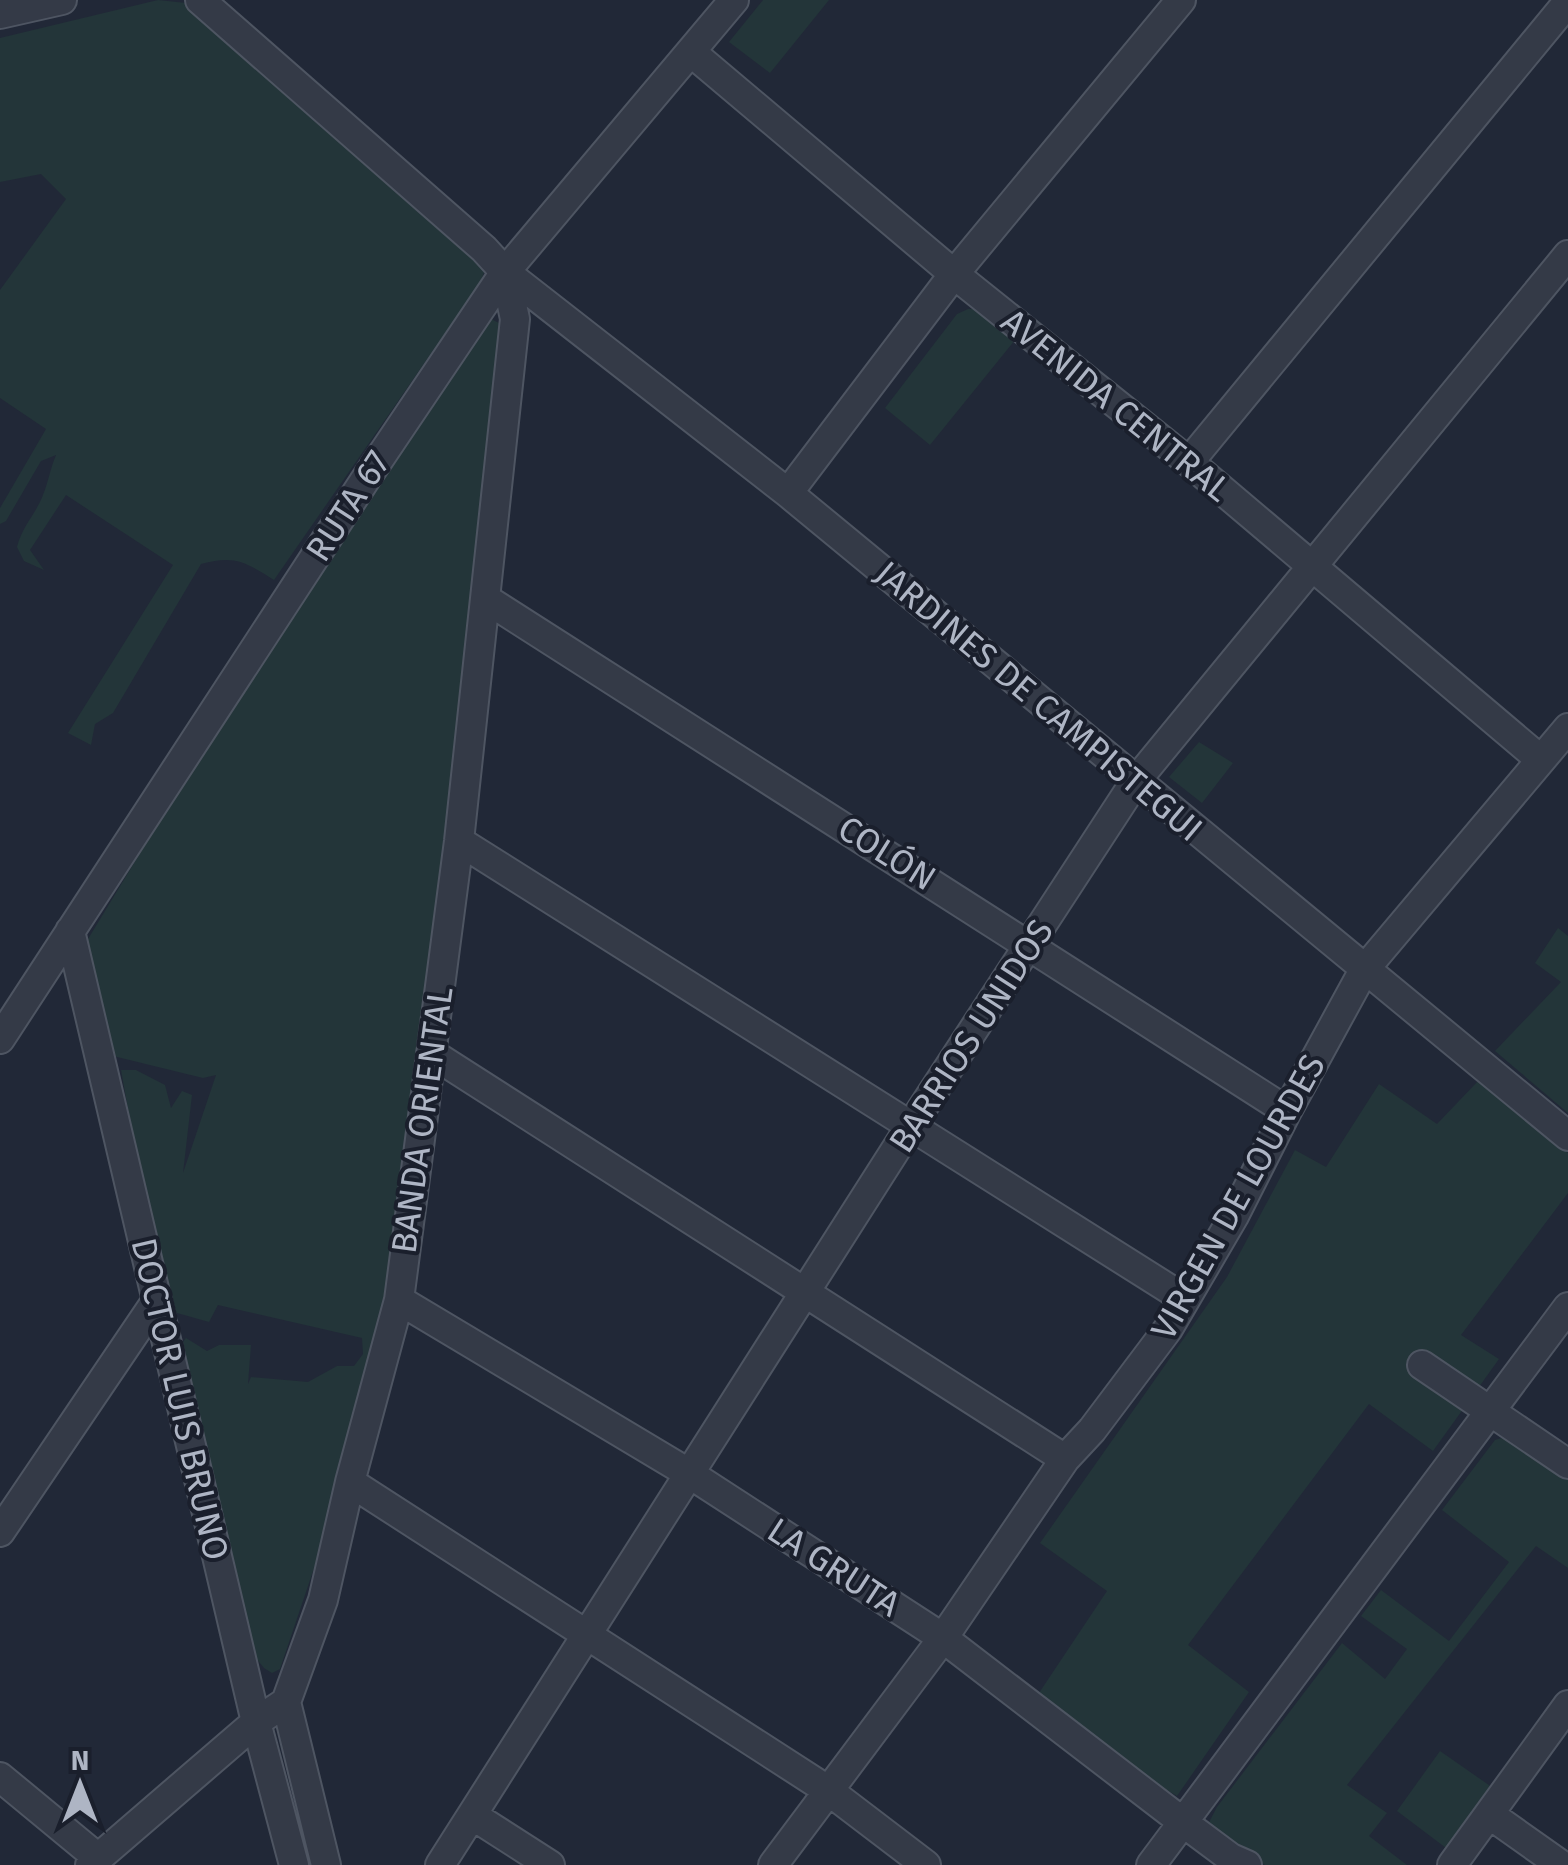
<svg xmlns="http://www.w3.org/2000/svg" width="1568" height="1865" font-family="'Fira Sans',sans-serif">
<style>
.green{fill:#233539}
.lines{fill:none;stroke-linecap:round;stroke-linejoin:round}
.minor-casing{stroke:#4e5562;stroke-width:32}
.minor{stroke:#343a47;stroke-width:28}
.labels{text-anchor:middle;stroke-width:8;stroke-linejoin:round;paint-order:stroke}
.street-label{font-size:35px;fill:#aeb5c4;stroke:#1a1f2c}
</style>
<rect width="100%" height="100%" fill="#212837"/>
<path class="green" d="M158 0 186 3 483 260 485 270 480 283 274 580C245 562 235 555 201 564L113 713 95 724 91 745 68 733 173 565 66 495 30 550 44 570 24 561 17 547C22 528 32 518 40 502 47 488 50 469 56 455L41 461 6 521 0 524V508L46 429 0 398V290L66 199 41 174 0 182V38Z
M763 0H829L770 73 729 42Z
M968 309H977L1015 340 930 445 885 408 957 314Z
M491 319 501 324 452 850 382 1309 335 1506 280 1669 272 1673 264 1668 251 1652 178 1348 186 1338 207 1351 219 1345H251L248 1384 251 1377 308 1382 337 1366H354L363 1354 362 1338 218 1305 209 1322 170 1311 144 1199 121 1070H136L165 1085 171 1108 182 1091 192 1095 183 1173 216 1075 203 1078 109 1055 101 997 84 951 85 944 205 746 476 336Z
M1199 742 1233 763 1202 803 1169 777Z
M1558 928 1568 936V1113L1495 1051 1561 982 1535 963Z
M1480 1079 1568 1153V1193L1461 1335 1499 1359 1433 1451 1369 1404 1188 1645 1249 1692 1177 1796 1134 1771 1037 1696 1107 1591 1040 1543 1227 1277 1295 1150 1326 1167 1379 1084 1437 1124Z
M1505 1437 1518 1442 1568 1478V1568L1536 1546 1347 1785 1387 1813 1369 1836 1407 1865H1265L1207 1833 1206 1828 1217 1807 1342 1643 1385 1679 1407 1649 1361 1616 1381 1590 1449 1641 1509 1562 1442 1510 1495 1440Z
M1440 1751 1496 1790 1450 1851 1397 1811Z"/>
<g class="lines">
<defs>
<path id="minor" d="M200 0 484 249 505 272 788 493 1568 1136
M0 14 62 0
M691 52 954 274 1189 462 1541 760
M1189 462 1568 2
M788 493 954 274 1181 0
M486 599 1287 1111
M459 841 1185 1299
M70 931 256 1722 294 1865
M0 1039 367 477 505 272 734 0
M431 1053 1065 1459
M399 1300 690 1474 943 1638 1184 1823 1231 1858 1247 1865
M1422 1365 1568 1464
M350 1482 829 1791 926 1865
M0 1532 157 1300
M286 1702 326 1865
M0 1777 98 1858
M1489 1814 1561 1865
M472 1815 550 1865
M90 1865 256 1722 286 1702 323 1600 350 1482 399 1300 459 841 515 319 505 272
M440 1865 912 1124 1135 782 1568 255
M773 1865 943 1638 1065 1459 1092 1430 1168 1329 1234 1216 1287 1111 1364 970 1568 728
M1151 1865 1568 1307
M1452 1865 1568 1705"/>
</defs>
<use href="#minor" class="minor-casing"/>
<use href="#minor" class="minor"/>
</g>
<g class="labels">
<g class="street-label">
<text transform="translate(1116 405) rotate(39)" y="12">AVENIDA CENTRAL</text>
<text transform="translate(348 506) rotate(-57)" y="12">RUTA 67</text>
<text transform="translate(1039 701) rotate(40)" y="12">JARDINES DE CAMPISTEGUI</text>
<text transform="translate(887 853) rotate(32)" y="12">COLÓN</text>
<text transform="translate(971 1036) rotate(-57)" y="12">BARRIOS UNIDOS</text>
<text transform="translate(422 1120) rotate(-82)" y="12">BANDA ORIENTAL</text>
<text transform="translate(1238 1197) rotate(-61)" y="12">VIRGEN DE LOURDES</text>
<text transform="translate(180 1399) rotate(77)" y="12">DOCTOR LUIS BRUNO</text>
<text transform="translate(834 1567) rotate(33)" y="12">LA GRUTA</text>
</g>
</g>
<g transform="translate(80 1785)" stroke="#1a1f2c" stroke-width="8" paint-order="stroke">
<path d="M0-8L18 38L0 25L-18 38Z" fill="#aeb5c4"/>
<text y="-15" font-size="28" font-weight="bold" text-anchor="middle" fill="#aeb5c4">N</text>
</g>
</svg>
